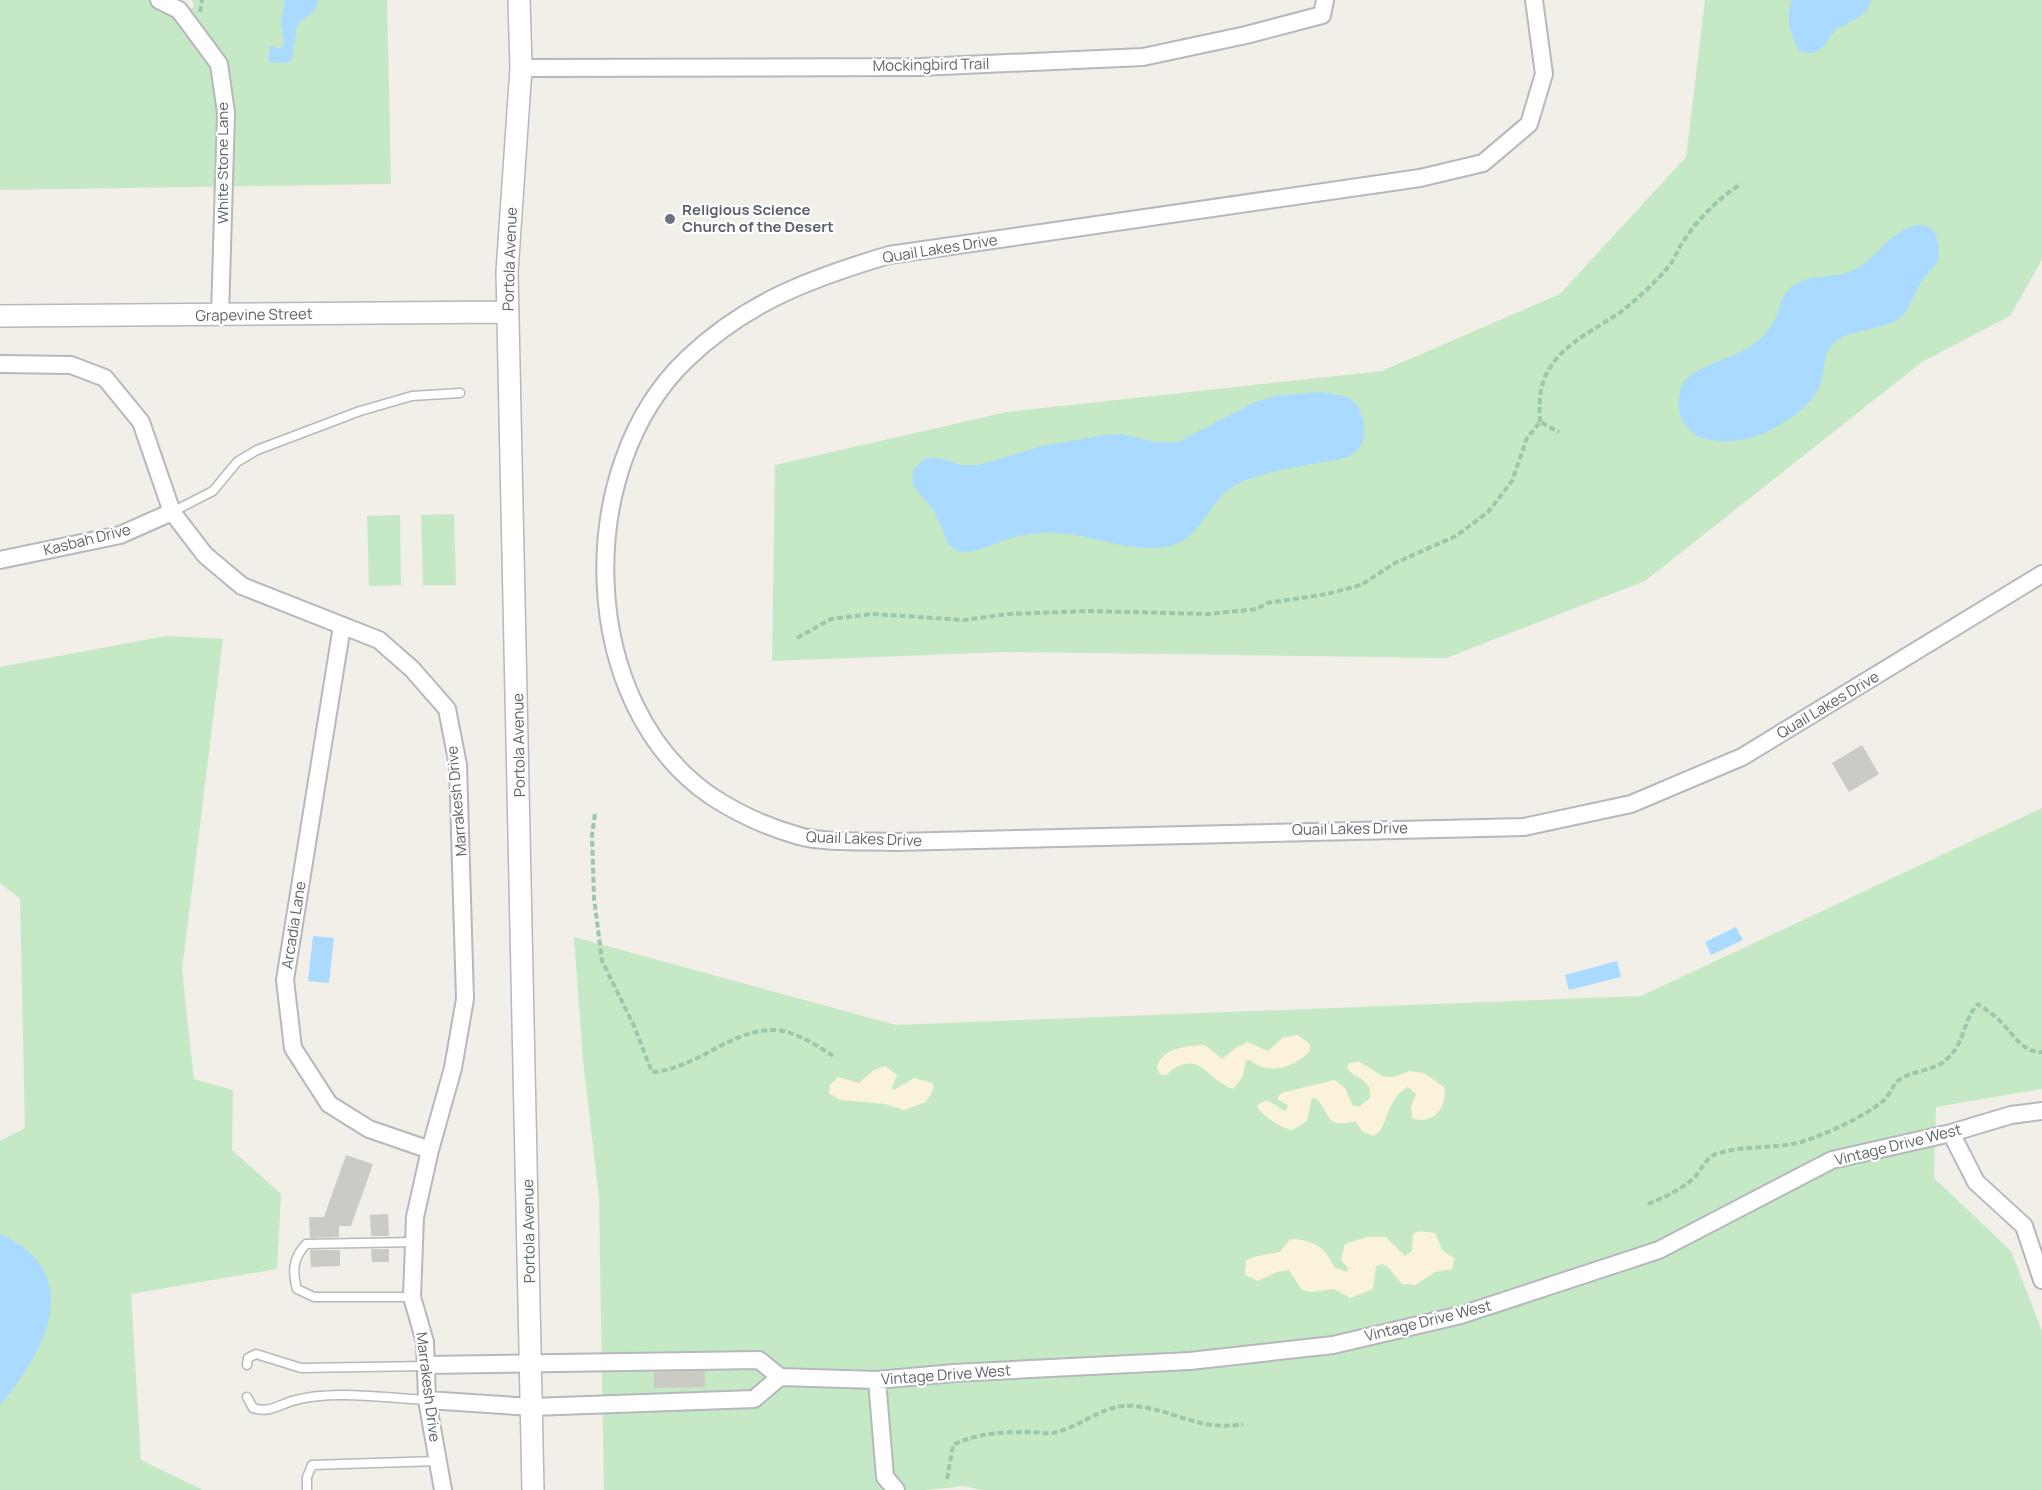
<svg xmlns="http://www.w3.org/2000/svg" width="2042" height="1490" font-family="Manrope,sans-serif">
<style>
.green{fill:#c5e8c5}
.sand{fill:#fbf3d9}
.water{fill:#aadaff}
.building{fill:#cccac5}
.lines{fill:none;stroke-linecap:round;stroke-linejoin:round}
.service-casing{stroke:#b5b8bc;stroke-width:11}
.minor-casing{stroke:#b5b8bc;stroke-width:20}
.tertiary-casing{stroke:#b5b8bc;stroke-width:24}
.path{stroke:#9cc7a9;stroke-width:4;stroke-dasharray:6 3;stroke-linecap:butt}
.service{stroke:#fff;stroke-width:8}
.minor{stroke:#fff;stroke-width:16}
.tertiary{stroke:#fff;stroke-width:21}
.worship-dot{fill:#6b7280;stroke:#fff;stroke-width:2}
.labels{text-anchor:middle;stroke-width:4.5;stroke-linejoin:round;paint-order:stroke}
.street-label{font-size:15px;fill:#5f6368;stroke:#fff}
.worship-label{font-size:15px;font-weight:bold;fill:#5b616d;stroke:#fff;text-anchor:start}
</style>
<rect width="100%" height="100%" fill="#f1efe8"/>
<path class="green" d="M0 0H149L176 13 194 7 192 0H387L391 184 0 190Z
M1705 0H2042V260L2010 316 1922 362 1645 581 1446 658 1007 652 772 661 775 465 1007 412 1382 371 1560 294 1686 157Z
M454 514 456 585H423L421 515Z
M400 515 401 585 369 586 367 516Z
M166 636 223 639 182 970 194 1079 233 1090 232 1150 281 1194 277 1269 131 1294 141 1460 203 1490H0V1141L25 1128 20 899 0 883V667Z
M2042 808V1089L1936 1107 1934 1178 2011 1251 2042 1331V1490H982L964 1486 926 1490H604L599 1198 583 1060 574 937 896 1025 1641 996Z"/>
<path class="sand" d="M1298 1035 1310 1044V1051C1293 1068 1269 1076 1250 1060L1246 1061 1242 1078 1233 1089C1206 1080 1199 1046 1166 1075L1160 1074 1157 1068C1161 1047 1188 1046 1205 1045L1222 1059 1234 1049 1247 1042 1268 1051 1282 1038Z
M1359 1062C1384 1074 1381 1084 1409 1071L1424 1073 1444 1087C1448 1107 1433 1126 1412 1118L1411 1106 1416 1094 1408 1087C1385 1099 1388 1131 1373 1136L1363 1132 1355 1121C1325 1129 1331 1115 1317 1099L1312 1098 1307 1121 1293 1130C1283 1129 1260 1115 1257 1106 1268 1094 1276 1108 1286 1111L1288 1105 1277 1099 1281 1093 1334 1080 1345 1088 1353 1106H1360L1370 1098C1373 1080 1356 1078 1347 1069L1349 1063Z
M885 1066 897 1075 892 1087 894 1090 914 1078 932 1083 934 1088 926 1102 904 1110 885 1104 840 1100 829 1093 830 1085 838 1077 859 1083 874 1070Z
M1419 1231 1435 1233 1443 1251 1454 1258 1452 1269 1435 1272 1415 1285 1402 1284 1388 1267 1382 1264 1376 1266 1373 1289 1350 1298 1334 1289 1312 1292 1302 1290 1289 1270 1277 1272 1258 1281 1245 1275 1246 1261 1253 1257 1280 1252 1290 1239C1311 1239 1326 1247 1334 1267L1346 1272 1349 1269 1341 1260 1345 1244 1367 1237H1386L1405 1256 1412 1251 1413 1234Z"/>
<path class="water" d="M285 0H318C317 15 304 15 297 26L292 59 288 63 268 62 270 46 280 48 284 45 281 21Z
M1792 0H1871C1866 21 1846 20 1833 33 1828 39 1825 47 1818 51 1812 54 1805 53 1799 51 1790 32 1785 20 1792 0Z
M1917 225 1927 226 1935 232C1938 241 1940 250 1938 259 1936 267 1930 271 1925 277 1912 293 1912 315 1891 323 1874 330 1854 330 1839 339 1821 351 1826 366 1821 383 1813 406 1782 426 1760 435 1733 445 1688 447 1680 413 1678 404 1678 390 1684 382 1695 367 1731 358 1748 348 1761 340 1771 329 1777 315 1780 307 1782 296 1788 290 1806 271 1834 281 1856 269 1879 256 1886 234 1917 225Z
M1320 392C1330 394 1345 394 1353 401 1364 411 1368 435 1360 447 1358 450 1352 454 1349 457 1318 464 1260 470 1234 486 1210 500 1202 534 1176 544 1139 557 1095 535 1058 533 1043 532 1022 534 1008 539 987 546 978 554 956 551L948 543 934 511 913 486V470L924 459 935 457 962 465H979L1042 446 1105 435 1121 434 1155 442H1178L1255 402 1276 396Z
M1736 927 1743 940 1711 955 1705 942Z
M313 936 334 938 329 983 308 981Z
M1617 961 1621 977 1569 990 1565 975Z
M0 1234C87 1272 46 1351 0 1405Z"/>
<path class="building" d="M1862 745 1879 774 1849 792 1832 763Z
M346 1155 373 1164 351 1226H339V1237L310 1238 309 1217H324Z
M388 1214 389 1236H371L370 1215Z
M371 1249H389V1262H372Z
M310 1250H340V1266L311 1267Z
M705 1371V1387L654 1388V1372Z"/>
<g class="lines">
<defs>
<path id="service" d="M172 512 213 491 237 462 257 450 360 411 412 396 460 393
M412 1297H314L297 1289C292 1271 293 1258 306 1244L414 1242
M247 1365 248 1358 256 1354 301 1368 426 1366
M247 1397 253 1408C269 1413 277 1406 292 1401 330 1389 387 1398 427 1400
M307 1490V1477L312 1465 438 1461"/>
<path id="minor" d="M159 0 179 10 219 64 226 113 220 316
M1534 0 1544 74 1529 124 1483 163 1420 178 889 255C812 278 746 302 687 359 572 468 577 704 711 796 737 813 770 828 799 836 821 843 870 841 895 842L1524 827 1631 804 1742 757 2042 574
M521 68 920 67 1143 57 1246 35 1322 15 1325 0
M0 364 71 365 105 378 141 422 172 512 205 555 242 586 379 640 412 669 447 709 458 765 465 999 453 1068 430 1150 415 1217 412 1297 425 1342 427 1400 443 1490
M0 560 120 535 172 512
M342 626 285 980 293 1048 329 1104 369 1129 430 1150
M1951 1133 1976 1182 2024 1226 2042 1280
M427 1365 759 1360 780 1377 877 1380 954 1373 1190 1361 1333 1345 1461 1315 1659 1250 1832 1160 1951 1133 2011 1115 2042 1111
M877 1380 885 1477 896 1490
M427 1400 532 1407 754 1399 780 1377"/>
<path id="tertiary" d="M519 0 521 68 507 272 533 1490
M0 316 508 312"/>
</defs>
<use href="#service" class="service-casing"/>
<use href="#minor" class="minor-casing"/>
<use href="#tertiary" class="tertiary-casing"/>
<path class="path" d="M200 12 202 0
M1540 422C1539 406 1539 388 1547 373 1566 337 1606 327 1634 301 1647 290 1659 278 1670 265 1674 259 1677 252 1681 245 1696 221 1717 199 1741 184
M797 638 831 619 872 614 965 620 1008 614 1089 611 1208 614 1257 609 1267 603 1327 594 1361 585 1395 563 1456 536 1488 512 1512 481 1527 438 1540 422 1559 432
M595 814 592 835 594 898 602 961 634 1026 652 1072C696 1069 729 1031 771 1030 793 1029 817 1046 835 1057
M1648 1204C1665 1197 1681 1190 1695 1177 1701 1170 1707 1157 1716 1154 1743 1145 1770 1149 1797 1143 1821 1137 1864 1117 1883 1101 1890 1096 1892 1085 1899 1080 1915 1069 1934 1072 1948 1058 1966 1041 1962 1021 1978 1004 1986 1010 1995 1015 2001 1022 2013 1034 2023 1053 2042 1052
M947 1479 953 1445C976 1433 1004 1432 1030 1432 1037 1432 1045 1434 1053 1433 1082 1427 1103 1403 1135 1406 1174 1410 1201 1432 1243 1424"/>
<use href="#service" class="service"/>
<use href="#minor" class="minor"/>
<use href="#tertiary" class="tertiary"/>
</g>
<circle class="worship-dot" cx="670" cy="219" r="6"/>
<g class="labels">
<g class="street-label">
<text transform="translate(931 65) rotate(-1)" y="5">Mockingbird Trail</text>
<text transform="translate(223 163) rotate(-90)" y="5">White Stone Lane</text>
<text transform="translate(940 249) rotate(-9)" y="5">Quail Lakes Drive</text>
<text transform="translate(510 259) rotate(-88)" y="5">Portola Avenue</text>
<text transform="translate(254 315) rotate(-1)" y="5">Grapevine Street</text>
<text transform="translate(87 540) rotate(-14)" y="5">Kasbah Drive</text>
<text transform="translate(1828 705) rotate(-31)" y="5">Quail Lakes Drive</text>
<text transform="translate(519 745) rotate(-91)" y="5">Portola Avenue</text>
<text transform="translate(457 801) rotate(-95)" y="5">Marrakesh Drive</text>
<text transform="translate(1350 829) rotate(-1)" y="5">Quail Lakes Drive</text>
<text transform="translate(864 839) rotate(2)" y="5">Quail Lakes Drive</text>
<text transform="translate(294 925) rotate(-81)" y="5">Arcadia Lane</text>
<text transform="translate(1898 1145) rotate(-14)" y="5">Vintage Drive West</text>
<text transform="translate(529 1231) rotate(-91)" y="5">Portola Avenue</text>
<text transform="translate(1428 1321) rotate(-14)" y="5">Vintage Drive West</text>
<text transform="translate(946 1375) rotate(-4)" y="5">Vintage Drive West</text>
<text transform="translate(428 1387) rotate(83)" y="5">Marrakesh Drive</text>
</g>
<g class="worship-label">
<text x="682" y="215">Religious Science<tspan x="682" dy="17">Church of the Desert</tspan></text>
</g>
</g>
</svg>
